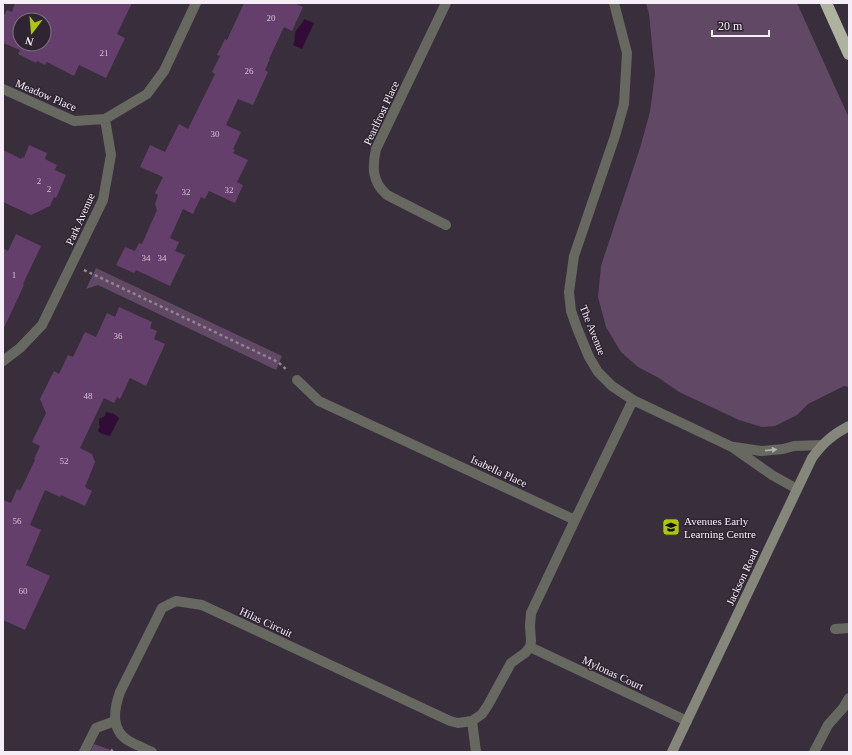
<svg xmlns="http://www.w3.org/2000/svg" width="852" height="755" font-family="Georgia,serif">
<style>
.green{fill:#614865}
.water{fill:#300c36}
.building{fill:#653f6b;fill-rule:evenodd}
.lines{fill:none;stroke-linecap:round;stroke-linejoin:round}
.path{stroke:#8f8691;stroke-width:2.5;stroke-dasharray:3 3;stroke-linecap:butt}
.lane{stroke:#676961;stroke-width:10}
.street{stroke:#676961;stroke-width:10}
.secondary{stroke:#84877a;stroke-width:10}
.highway{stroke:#aeb39f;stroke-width:12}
.oneway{fill:#b5b2b3}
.labels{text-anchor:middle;stroke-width:3;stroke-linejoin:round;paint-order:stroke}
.number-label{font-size:9px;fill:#d1c2d3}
.street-label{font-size:11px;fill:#f5eef6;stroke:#2f2431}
.poi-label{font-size:11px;fill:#f5eef6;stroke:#2f2431;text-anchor:start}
</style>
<rect width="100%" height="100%" fill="#392e3b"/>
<path class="green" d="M646 3H797L849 118V387L844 386 808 404 797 415 775 426 762 427 739 420 679 392 659 378 638 367 621 352 606 327 598 297 601 266 640 148 650 112 655 74 649 14Z
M96 268 282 356 276 370 98 285 86 289Z
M94 744 116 752H90Z"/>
<path class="water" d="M304 19 314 23 302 49 293 45C296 38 294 39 295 33 296 29 302 25 304 19Z
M106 412 114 414 119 418 110 436 102 434 98 431 100 426 99 425V419L105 416Z"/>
<path class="building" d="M15 3H132L117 34 125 38 106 78 79 65 74 76 47 62 45 65 37 61 36 63 18 54 20 50 3 43V17L7 10 12 12ZM20 20H44V44H20Z
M244 3H294L303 7 292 31 284 27 269 59H270L265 70 268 72 253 105 238 99 226 125 241 132 233 149 235 150 233 153 248 160 237 182 243 185 235 203 209 191 205 199 201 197 193 214 183 209 170 238 179 242 175 251 185 255 170 286 136 270 134 273 116 265 125 247 135 251 139 243 142 244 157 210 155 204 158 195 155 193 163 177 140 167 150 145 165 152 179 124 188 129 215 74 212 72 220 56 217 55 225 39 227 40Z
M29 145 47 153 45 159 57 165 55 170 66 175 56 198 54 197 50 206 31 215 3 202V150L21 159 22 157 24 158Z
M16 234 41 246 23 284 24 285 3 330V248L8 251Z
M119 307 152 322 150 328 157 331 154 339 165 344 146 386 130 378 120 399 117 397 114 403 104 398 80 448 92 454 95 462 85 487 92 491 85 506 61 495 60 497 45 490 30 525 41 530 26 565 50 576 25 630 3 620V500L11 503 17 489 20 491 35 460 34 459 40 446 32 442 46 413 40 399 54 371 59 374 68 355 73 357 85 332 96 337 107 313 115 317Z"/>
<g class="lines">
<path class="path" d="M84 270 278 362 287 370
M111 752 114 747"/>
<path class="lane" d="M84 752 96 728 115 721"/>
<path class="street" d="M614 3 627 53 624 104 615 136 574 256 569 292 571 311 577 328 589 357 598 372 612 386 633 400 732 447 772 475 797 489
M3 89 74 121 105 119 147 94 164 71 196 3
M446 225 387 195C372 182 372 167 376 149L446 3
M3 361 20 348 42 325 103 200 111 155 105 119
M297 380 319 401 575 520 633 400
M734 447 761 451 783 449 794 446 822 445
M835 629 849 628
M530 647 687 721
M152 752C144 748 136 745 129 741 110 730 114 709 120 692L162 608 176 601 202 605 450 721 458 723 472 721
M476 752 472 721 482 714 488 705 511 663 525 653 530 647 531 641 530 626 531 613 575 520
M814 752 828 725 843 708 849 698"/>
<path class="secondary" d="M672 752 812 458C823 443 832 435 849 426"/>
<path class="highway" d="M826 3 849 54"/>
</g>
<defs><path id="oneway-solid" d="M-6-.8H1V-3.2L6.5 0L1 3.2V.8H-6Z"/></defs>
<use class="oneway" href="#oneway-solid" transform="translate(771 450) rotate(-6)"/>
<defs>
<symbol id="school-square" viewBox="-11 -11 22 22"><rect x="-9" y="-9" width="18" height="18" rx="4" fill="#adc60d" stroke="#2f2431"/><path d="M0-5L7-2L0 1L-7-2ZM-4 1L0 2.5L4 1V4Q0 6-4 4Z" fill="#111"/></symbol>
</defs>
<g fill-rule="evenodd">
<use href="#school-square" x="661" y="517" width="20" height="20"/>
</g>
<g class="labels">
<g class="number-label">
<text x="271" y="21">20</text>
<text x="104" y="56">21</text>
<text x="249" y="74">26</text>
<text x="215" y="137">30</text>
<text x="39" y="184">2</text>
<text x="49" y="192">2</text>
<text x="229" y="193">32</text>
<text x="186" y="195">32</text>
<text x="146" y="261">34</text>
<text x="162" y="261">34</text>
<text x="14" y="278">1</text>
<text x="118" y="339">36</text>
<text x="88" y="399">48</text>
<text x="64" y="464">52</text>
<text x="17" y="524">56</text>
<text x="23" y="594">60</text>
</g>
<g class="street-label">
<text transform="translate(46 95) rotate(23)" y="4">Meadow Place</text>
<text transform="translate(381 113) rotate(-65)" y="4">Pearlfrost Place</text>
<text transform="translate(80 219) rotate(-66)" y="4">Park Avenue</text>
<text transform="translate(593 330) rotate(68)" y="4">The Avenue</text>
<text transform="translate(499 471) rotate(25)" y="4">Isabella Place</text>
<text transform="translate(742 577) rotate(-65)" y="4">Jackson Road</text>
<text transform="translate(266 622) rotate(25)" y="4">Hilas Circuit</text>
<text transform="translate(613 673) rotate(25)" y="4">Mylonas Court</text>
</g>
<g class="poi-label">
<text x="684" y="525">Avenues Early<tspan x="684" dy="13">Learning Centre</tspan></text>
</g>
</g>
<rect width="852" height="755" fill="none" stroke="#f5eef6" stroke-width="8"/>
<g transform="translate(32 32) rotate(196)"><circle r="19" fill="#2f2431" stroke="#7e7580"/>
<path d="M0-3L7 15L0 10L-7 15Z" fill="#adc60d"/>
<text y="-6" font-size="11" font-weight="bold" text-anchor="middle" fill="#f5eef6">N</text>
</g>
<path d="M712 30v6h57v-6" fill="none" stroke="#f5eef6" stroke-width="2"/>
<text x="718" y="30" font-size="12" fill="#f5eef6" stroke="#2f2431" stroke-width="3" paint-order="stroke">20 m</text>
</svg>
